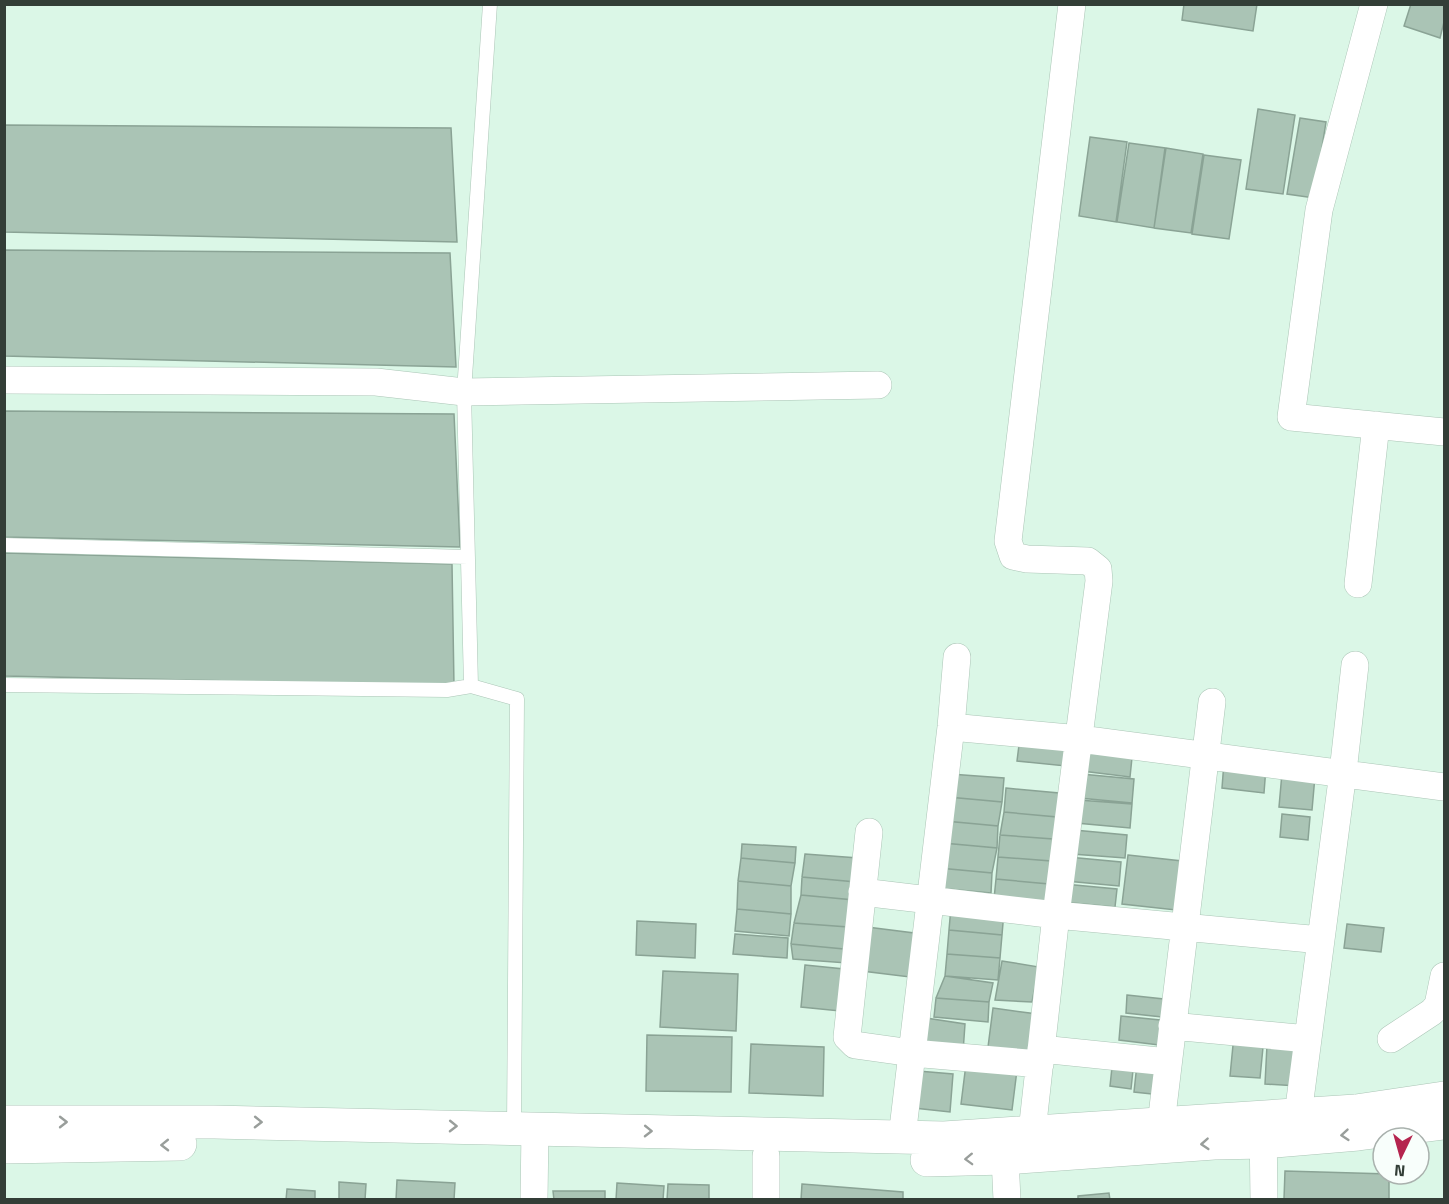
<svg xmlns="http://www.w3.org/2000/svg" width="1449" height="1204" font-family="'Titillium Web',sans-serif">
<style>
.building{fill:#aac4b5;stroke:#8aa395;stroke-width:1.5}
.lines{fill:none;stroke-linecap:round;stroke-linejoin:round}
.lane-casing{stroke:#abc5b6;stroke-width:15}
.street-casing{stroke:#abc5b6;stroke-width:28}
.secondary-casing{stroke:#abc5b6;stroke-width:34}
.lane{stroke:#fff;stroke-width:14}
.street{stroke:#fff;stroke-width:27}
.secondary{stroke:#fff;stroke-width:33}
.oneway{stroke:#999e9b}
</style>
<rect width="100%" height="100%" fill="#dbf7e7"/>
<path class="building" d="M1184 4H1257L1253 31 1182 20Z
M1411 4H1444V22L1440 38 1404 26Z
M1258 109 1295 115 1283 194 1246 189Z
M1300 118 1326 122 1314 198 1287 194Z
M4 125 451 128 457 242 4 232Z
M1090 137 1127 142 1116 222 1079 216Z
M1129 143 1165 148 1154 228 1117 222Z
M1166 148 1203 154 1191 233 1154 228Z
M1204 155 1241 160 1229 239 1192 234Z
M4 250 450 253 456 367 4 356Z
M4 411 454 414 460 547 4 537Z
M4 553 452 564 454 686 4 676Z
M1085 743 1133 748 1130 777 1082 771Z
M1019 745 1068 750 1066 766 1017 761Z
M1224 762 1266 767 1264 793 1222 788Z
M1282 773 1315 776 1312 810 1279 807Z
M950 774 1004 778 1002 802 948 797Z
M1081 774 1134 779 1132 803 1079 798Z
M1006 788 1059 793 1057 817 1004 812Z
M948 797 1002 802 998 826 945 821Z
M1078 800 1132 804 1130 828 1076 823Z
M1004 812 1057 817 1053 839 1000 835Z
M1282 814 1310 817 1308 840 1280 837Z
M945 821 998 826 997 848 943 843Z
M1074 830 1127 835 1125 858 1072 854Z
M1000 835 1053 839 1051 861 998 857Z
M943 843 997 848 992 873 939 868Z
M742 844 796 847 795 863 741 858Z
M805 854 858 858 856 882 802 877Z
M1128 855 1182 861 1176 910 1122 904Z
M998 857 1051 861 1049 884 996 879Z
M1068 857 1121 862 1119 886 1066 881Z
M741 858 795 863 791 886 738 881Z
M939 868 992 873 991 893 937 888Z
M802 877 856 882 854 900 801 895Z
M996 879 1049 884 1047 904 994 899Z
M738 881 791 886V914L737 909Z
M1064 884 1117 889 1115 907 1062 902Z
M801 895 854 900 848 927 794 923Z
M951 907 1004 911 1002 935 949 930Z
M737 909 791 914 789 936 735 931Z
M637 921 696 924 695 958 636 955Z
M794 923 848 927 844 949 791 944Z
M1347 924 1384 928 1381 952 1344 948Z
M867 927 922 934 918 978 862 971Z
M949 930 1002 935 1000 958 947 954Z
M735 934 788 938 787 958 733 954Z
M791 944 844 949 847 963 793 959Z
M947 954 1000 958 998 980 945 976Z
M1002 961 1039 967 1032 1002 995 1000Z
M805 965 844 969 840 1011 801 1007Z
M663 971 738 974 736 1031 660 1027Z
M945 976 993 983 989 1002 936 998Z
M1127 995 1173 1000 1171 1018 1126 1013Z
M936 998 989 1002 988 1022 934 1017Z
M993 1008 1037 1014 1034 1052 988 1047Z
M1121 1016 1170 1021 1167 1046 1119 1040Z
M926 1018 965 1024 963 1052 922 1048Z
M647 1035 732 1037 731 1092 646 1091Z
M1234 1035 1264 1037 1260 1078 1230 1076Z
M751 1044 824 1047 823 1096 749 1093Z
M1267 1045 1300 1047 1298 1086 1265 1084Z
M1113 1058 1134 1061 1131 1089 1110 1086Z
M966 1064 1017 1070 1012 1110 961 1104Z
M1137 1064 1164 1068 1161 1095 1134 1092Z
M918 1071 953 1074 950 1112 914 1108Z
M1285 1171 1389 1174V1200L1284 1199Z
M397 1180 455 1183 454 1200H396Z
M339 1182 366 1184 365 1200H339Z
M617 1183 664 1186 663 1200H616Z
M668 1184 709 1185V1200H667Z
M802 1184 903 1192V1200H801Z
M287 1189 315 1191V1200H286Z
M553 1191H605V1200H554Z
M1109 1193 1110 1200H1078V1196Z"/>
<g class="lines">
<defs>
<path id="lane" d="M490 4 464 392 471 686 517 699 514 1128
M4 545 468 557
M4 685 447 690 471 686"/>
<path id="street" d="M1374 4 1319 210 1291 417 1444 432
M4 380 376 382 464 392 878 385
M1358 584 1376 425
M951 727 1080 739 1444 787
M869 832 847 1037 855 1045 912 1053 1040 1064
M862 892 1056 915 1321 940
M1172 1026 1308 1039
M1391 1039 1432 1012 1438 1005 1444 976
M1041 1049 1168 1062
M1263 1123 1264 1200
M1161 1124 1212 702
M1032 1132 1056 915 1099 581 1098 569 1088 561 1027 559 1013 556 1008 541 1072 4
M1299 1134 1298 1115 1343 772 1355 665
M902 1137 951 727 957 657
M766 1156V1200
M1005 1158 1007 1200
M534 1200 535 1129"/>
<path id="secondary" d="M4 1122H214L944 1138 1356 1111 1444 1098
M4 1147 180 1144
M927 1160 1005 1158 1214 1143 1264 1142 1358 1134 1444 1123"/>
</defs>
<use href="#lane" class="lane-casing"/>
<use href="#street" class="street-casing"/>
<use href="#secondary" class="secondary-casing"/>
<use href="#lane" class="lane"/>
<use href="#street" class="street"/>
<use href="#secondary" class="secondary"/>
</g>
<defs><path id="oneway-chevron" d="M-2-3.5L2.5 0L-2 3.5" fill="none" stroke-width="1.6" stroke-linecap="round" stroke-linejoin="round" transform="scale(1.5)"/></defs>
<g class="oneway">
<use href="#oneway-chevron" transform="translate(63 1122)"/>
<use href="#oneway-chevron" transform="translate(258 1122) rotate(1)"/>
<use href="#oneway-chevron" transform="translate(453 1126) rotate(1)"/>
<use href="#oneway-chevron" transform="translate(648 1131) rotate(1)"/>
<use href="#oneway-chevron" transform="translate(1345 1135) rotate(175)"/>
<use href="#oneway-chevron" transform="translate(1205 1144) rotate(176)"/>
<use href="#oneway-chevron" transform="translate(165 1145) rotate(179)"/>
<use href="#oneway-chevron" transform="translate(969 1159) rotate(178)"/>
</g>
<rect width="1449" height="1204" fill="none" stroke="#333e37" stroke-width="12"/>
<g transform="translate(1401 1156) rotate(185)"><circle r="28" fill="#f8fefb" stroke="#a9b1ad" stroke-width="1.5"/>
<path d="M0-4.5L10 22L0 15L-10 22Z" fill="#b5244e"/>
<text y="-9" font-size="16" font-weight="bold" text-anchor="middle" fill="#333e37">N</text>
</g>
</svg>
